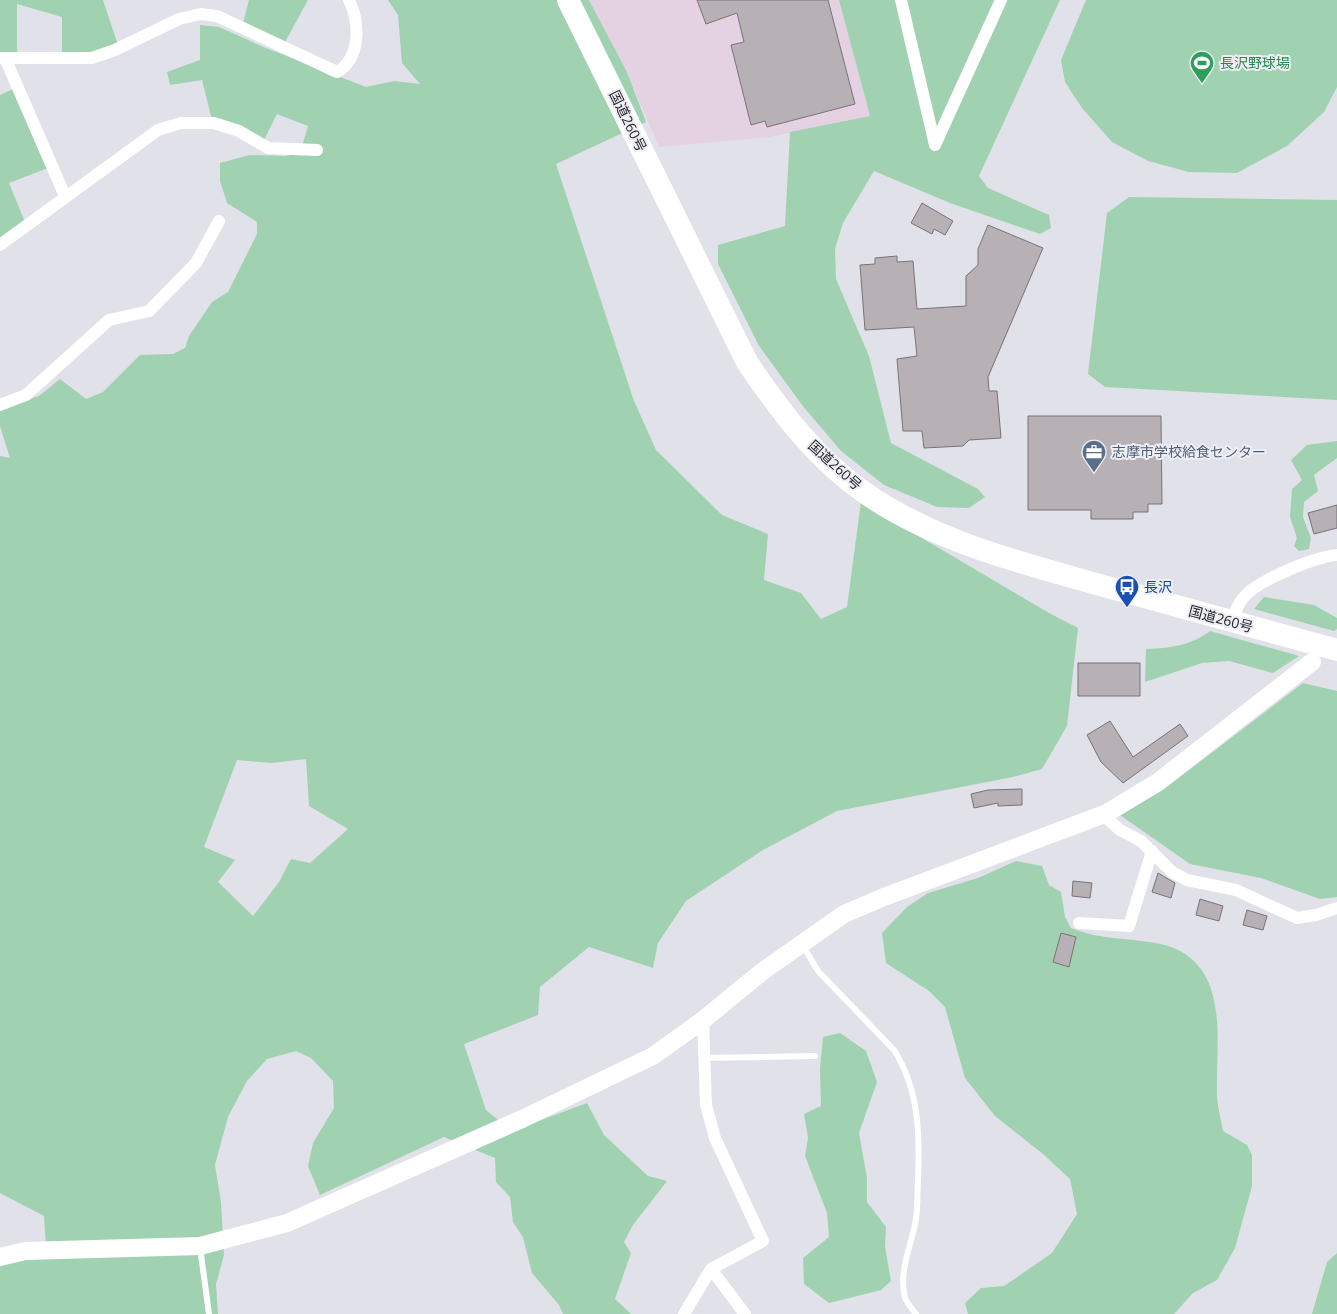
<svg xmlns="http://www.w3.org/2000/svg" width="1337" height="1314" font-family="'Open Sans','Noto Sans JP',sans-serif">
<style>
.industrial{fill:#e4d1e1}
.green{fill:#a0d2b2;fill-rule:evenodd}
.building{fill:#b7b0b5;stroke:#797378}
.lines{fill:none;stroke-linecap:round;stroke-linejoin:round}
.lane{stroke:#fff;stroke-width:6}
.street{stroke:#fff;stroke-width:12}
.secondary{stroke:#fff;stroke-width:18}
.highway{stroke:#fff;stroke-width:22}
.labels{text-anchor:middle;stroke-width:4;stroke-linejoin:round;paint-order:stroke}
.leisure-label{font-size:14px;fill:#27864d;stroke:#eeeef6;text-anchor:start}
.street-label{font-size:14px;fill:#1f1f22;stroke:#eeeef6}
.service-label{font-size:14px;fill:#4e5e75;stroke:#eeeef6;text-anchor:start}
.transit-label{font-size:14px;fill:#164399;stroke:#eeeef6;text-anchor:start}
</style>
<rect width="100%" height="100%" fill="#e0e1e9"/>
<path class="industrial" d="M589 0H839L870 116 769 137 659 147 627 72Z"/>
<path class="green" d="M0 0H103L118 45 99 53 62 56V17L17 4V55H0Z
M249 0H308L284 44 243 23Z
M388 0H589L627 72 646 122 556 164 634 401 656 450 722 515 768 534 764 580 801 593 821 619 847 607 861 502 1049 613 1078 628 1067 726 1042 769 1013 777 837 811 763 850 686 901 658 943 653 968 589 947 540 987 538 1015 464 1044 486 1110 512 1131 587 1103 604 1135 648 1176 667 1181 633 1225 624 1242 631 1253 615 1299 631 1314H563L559 1305 532 1273 523 1237 513 1222 510 1197 496 1182 495 1158 444 1137 320 1195 308 1166 313 1143 334 1108 333 1081 311 1058 296 1051 267 1059 247 1081 228 1117 215 1165 221 1202 224 1255 216 1284 218 1314H0V1251L46 1247 44 1216 0 1193V456L10 458 0 426V409L39 396 60 379 86 399 103 392 140 355 173 354 185 348 189 336 212 302 228 292 257 234V222L227 203 220 181V163L250 155 285 156 300 153 308 126 277 114 264 140 212 120 202 80 170 85 167 72 200 60V25L219 27 266 48 366 87 394 81 420 84 402 63 398 15ZM306 759 309 806 348 829 310 863 291 859 279 882 253 916 218 882 235 860 204 847 237 760 271 763Z
M839 0H1060L979 176 988 188 1049 215 1051 228 1040 234 950 203 874 171 843 223 835 249 836 279 869 356 891 443 978 489 985 497 969 508 937 507 884 485 841 451 802 405 759 346 718 264V245L785 226 790 132 870 116Z
M1086 0H1337V87L1324 112 1287 146 1237 173 1189 172 1148 161 1112 142 1082 108 1065 82 1061 60Z
M13 89 48 168 9 183 25 222 0 242V95Z
M1129 197 1337 200V400L1105 387 1088 374 1107 213Z
M1337 441V458L1314 475 1318 491 1304 502 1303 517 1311 538 1309 549 1299 551 1294 546 1297 538 1290 517 1292 489 1302 480 1291 460 1307 445Z
M1264 597 1314 605 1337 618V629L1334 631 1254 609Z
M1210 631 1299 656 1273 673 1229 661 1202 663 1145 682 1146 649C1171 648 1190 646 1210 631Z
M1303 683 1337 691V897L1320 899 1261 878 1190 864 1120 815 1163 790Z
M1016 861 1042 866 1049 885 1061 892 1065 917 1071 928C1080 931 1090 935 1100 936 1121 940 1157 940 1176 949 1231 974 1215 1049 1217 1097 1218 1109 1221 1120 1223 1131L1247 1145 1252 1155V1186L1235 1248 1217 1280 1193 1293 1174 1314H968L965 1303 981 1288 1004 1286 1052 1253 1077 1214 1070 1179 1043 1154 995 1116 965 1078 945 1007 929 991 886 963 882 933 907 907 928 893 978 878Z
M840 1033 866 1051 877 1082 859 1133 867 1178V1202L886 1227 885 1247 891 1281 881 1290 829 1303 804 1284 803 1258 829 1237 827 1213 805 1156 808 1138 804 1114 821 1106 820 1069 823 1037Z
M1337 1253V1314H1312L1327 1262Z"/>
<path class="building" d="M697 0H828L855 104 767 127 765 121 751 125 731 45 744 42 737 13 706 24Z
M922 203 953 221 945 235 934 229 932 234 911 223Z
M988 225 1043 248 988 377 989 391H997L1001 438 969 440 963 446 924 448 922 431H903L897 359 917 356 914 327 865 330 860 265 875 264V258L897 256V262L913 261 917 309 966 306V276L978 265V249Z
M1028 416H1161L1162 504H1148V512H1133V519H1091V510H1028Z
M1337 505V528L1314 534 1308 513Z
M1078 663H1140V696H1078Z
M1110 721 1133 757 1180 724 1188 736 1123 783 1101 762 1087 735Z
M1022 789V805L998 806V803L974 808 971 794 988 790Z
M1158 873 1175 883 1171 898 1152 892Z
M1073 881 1092 883 1090 898 1072 896Z
M1200 899 1223 906 1219 921 1196 915Z
M1247 910 1267 916 1263 930 1243 925Z
M1061 933 1076 937 1069 967 1053 962Z"/>
<g class="lines">
<path class="lane" d="M803 946 818 971 894 1050C919 1089 920 1135 918 1180 917 1193 918 1206 916 1219 912 1244 898 1272 905 1298 907 1303 912 1309 916 1314
M704 1058 815 1056
M200 1247 209 1314"/>
<path class="street" d="M901 0 935 145
M0 58H92L115 50 179 19 201 14 217 16 337 72C361 58 360 23 349 0
M5 58 65 196
M935 145 1001 0
M0 245 158 130 181 123H214L239 131 268 148 317 150
M0 405 26 395 109 320 149 311 196 263 219 221
M1231 621C1235 613 1238 603 1244 597 1258 580 1315 557 1337 555
M1102 814 1120 830 1141 841 1172 872 1187 880 1236 890 1297 918 1316 915 1337 908
M1079 923 1129 926 1152 851
M711 1269 745 1314
M684 1314 711 1269 763 1241 715 1138 706 1105 703 1020"/>
<path class="secondary" d="M0 1257 25 1251 200 1246 287 1223 522 1119 653 1056 703 1020 763 971 844 914 884 897 1107 813 1158 782 1312 662"/>
<path class="highway" d="M568 0 747 362C780 411 816 459 865 493 936 542 1019 562 1100 585 1179 607 1258 629 1337 650"/>
</g>
<defs>
<symbol id="stadium-pin" viewBox="-11 -11 22 30"><path d="M0 17L-7.5 6A9.5 9.5 0 1 1 7.5 6Z" fill="#2e9e5b" stroke="#eeeef6"/><path d="M0-5a6.5 5 0 1 0 0 10a6.5 5 0 1 0 0-10ZM-3.5-1.8h7v3.6h-7Z" fill="#fff"/></symbol>
<symbol id="office-pin" viewBox="-11 -11 22 30"><path d="M0 17L-7.5 6A9.5 9.5 0 1 1 7.5 6Z" fill="#5c6f8a" stroke="#eeeef6"/><path d="M-6-3h4V-5.5h4V-3h4V5H-6ZM-1-4.5V-3h2v-1.5ZM-6 0V1H6V0Z" fill="#fff"/></symbol>
<symbol id="bus-pin" viewBox="-11 -11 22 30"><path d="M0 17L-7.5 6A9.5 9.5 0 1 1 7.5 6Z" fill="#1a4fb4" stroke="#eeeef6"/><path d="M-5-6H5V4H4V6H2V4H-2V6H-4V4H-5ZM-3.5-4V0h7V-4ZM-3.5 1.2v1.5H-2V1.2ZM2 1.2v1.5H3.5V1.2Z" fill="#fff"/></symbol>
</defs>
<g fill-rule="evenodd">
<use href="#stadium-pin" x="1188" y="49" width="28" height="38"/>
<use href="#office-pin" x="1080" y="438" width="28" height="38"/>
<use href="#bus-pin" x="1113" y="573" width="28" height="38"/>
</g>
<g class="labels">
<g class="leisure-label">
<text x="1220" y="68">長沢野球場</text>
</g>
<g class="street-label">
<text transform="translate(628 121) rotate(64)" y="5">国道260号</text>
<text transform="translate(835 465) rotate(42)" y="5">国道260号</text>
<text transform="translate(1221 619) rotate(15)" y="5">国道260号</text>
</g>
<g class="service-label">
<text x="1112" y="457">志摩市学校給食センター</text>
</g>
<g class="transit-label">
<text x="1144" y="592">長沢</text>
</g>
</g>
</svg>
